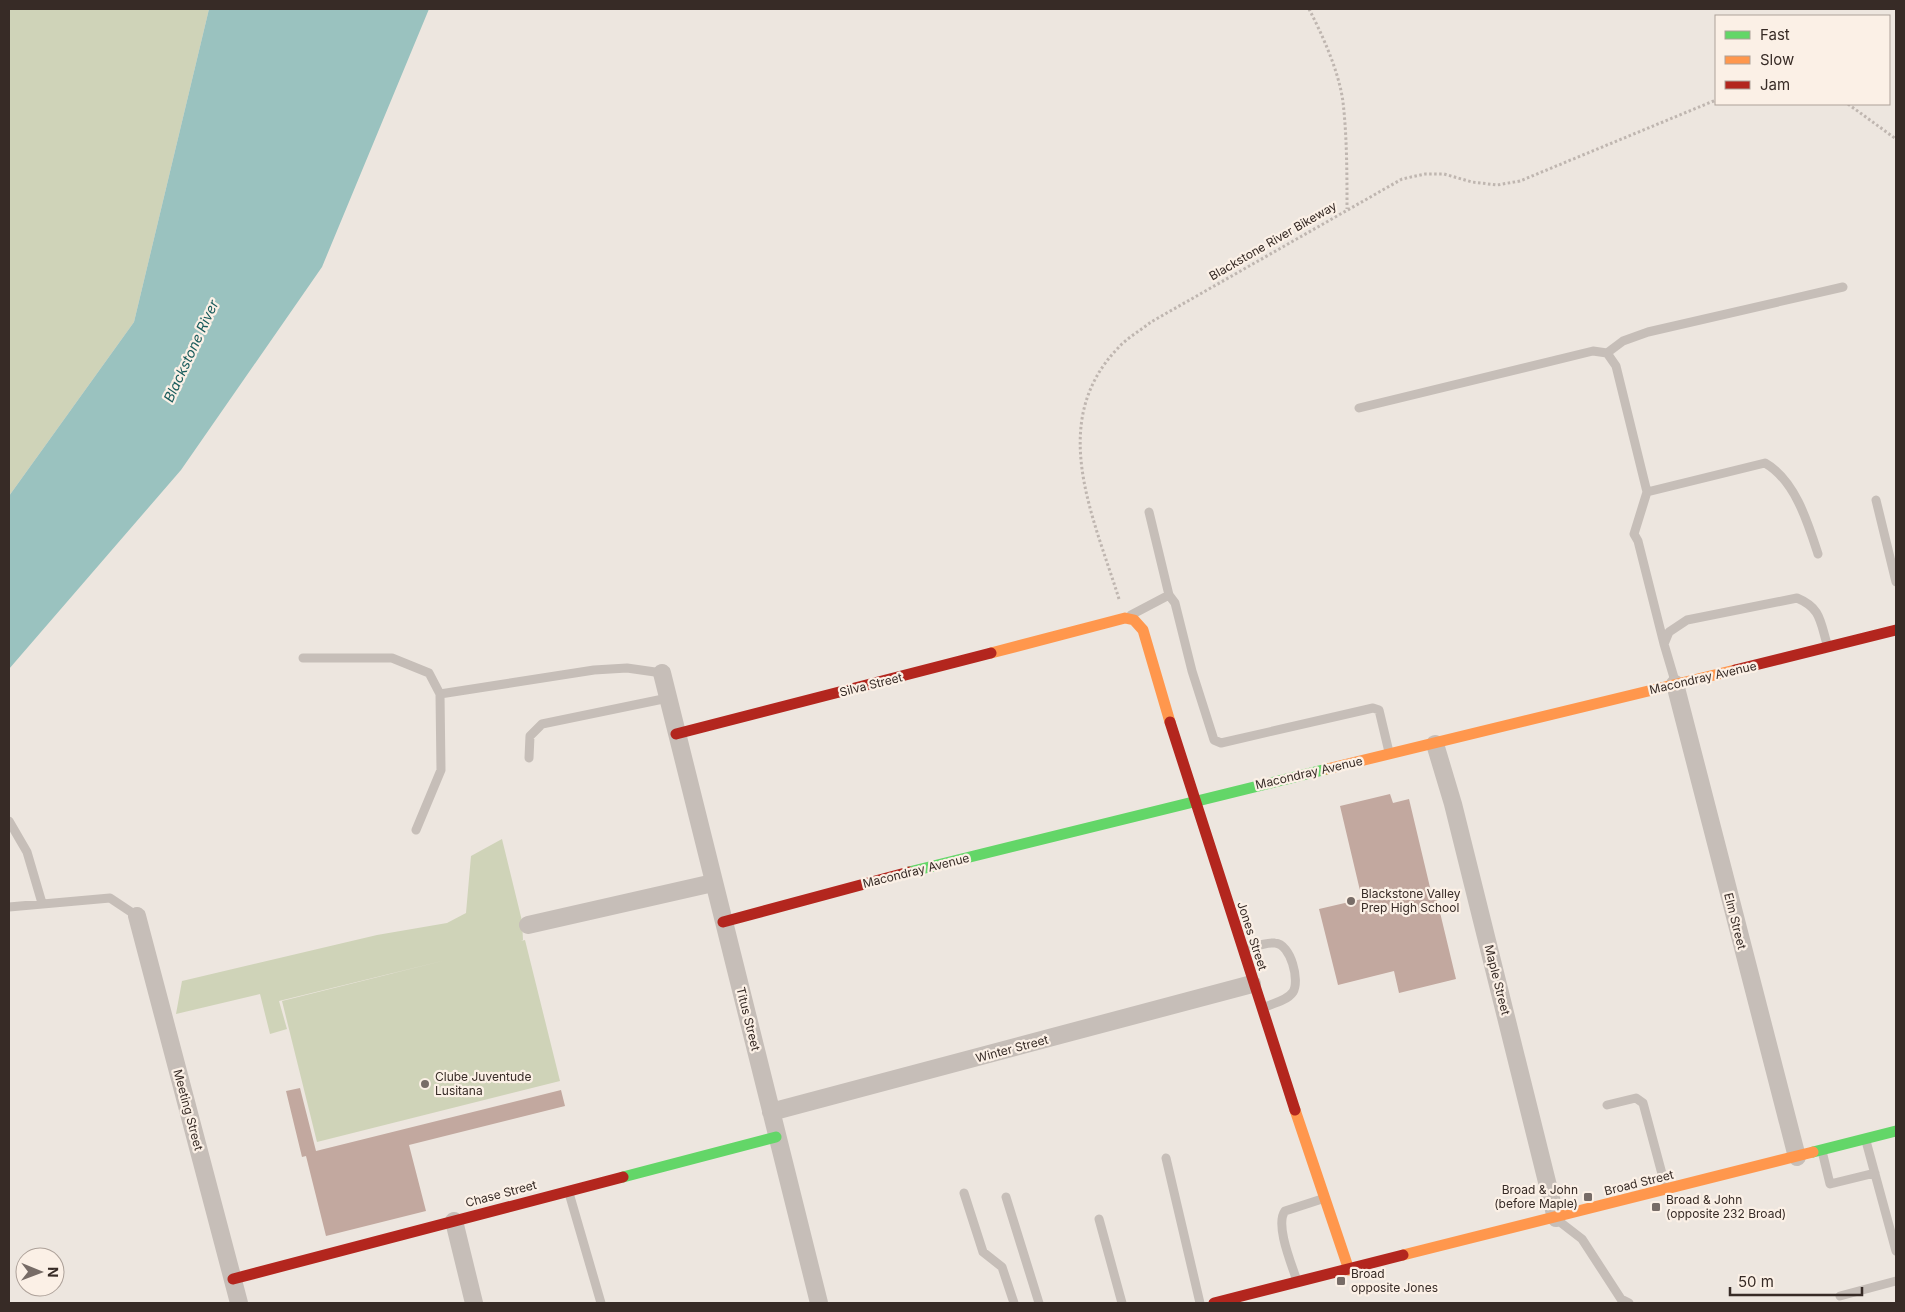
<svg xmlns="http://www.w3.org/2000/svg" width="1905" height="1312" font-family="Inter,sans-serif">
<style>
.green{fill:#cfd3b8}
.water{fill:#9ac2bf}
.building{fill:#c2a89f}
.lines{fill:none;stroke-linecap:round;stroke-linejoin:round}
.path{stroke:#bfb6b0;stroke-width:3;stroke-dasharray:2.5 2.5;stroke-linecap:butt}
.lane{stroke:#c6beb8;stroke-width:9}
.street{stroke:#c6beb8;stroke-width:18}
.fast{stroke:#63d668;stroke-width:11}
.slow{stroke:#ff974d;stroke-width:11}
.jam{stroke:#b3261e;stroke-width:11}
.poi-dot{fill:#776c67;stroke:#fbf0e6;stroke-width:2}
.labels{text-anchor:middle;stroke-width:4.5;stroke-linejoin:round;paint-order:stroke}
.street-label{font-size:12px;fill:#372b26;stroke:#fbf0e6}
.poi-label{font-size:12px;fill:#372b26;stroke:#fbf0e6;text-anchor:start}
.water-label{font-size:14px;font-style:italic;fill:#195b5b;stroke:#fbf0e6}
</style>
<rect width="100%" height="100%" fill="#ede6df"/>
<path class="green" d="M9 9H209L134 322 9 496Z
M502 839 522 921 523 940 521 941 525 940 560 1081 317 1142 282 1001 446 960 279 1001 287 1029 270 1034 260 994 176 1014 182 981 377 935 447 923 466 913 471 856Z"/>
<path class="water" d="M209 9H429L322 267 181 470 9 669V496L134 322Z"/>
<path class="building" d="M1390 794 1393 803 1409 799 1433 900H1437L1456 979 1399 993 1394 971 1338 985 1319 909 1362 899 1340 806Z
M300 1088 316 1151 561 1090 565 1106 409 1145 426 1211 326 1236 306 1156 302 1157 286 1091Z"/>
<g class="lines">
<path class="path" d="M1309 9C1323 36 1339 72 1343 102 1347 137 1347 174 1347 209
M1848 104 1896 139
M1119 599C1093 515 1047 422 1118 348 1127 338 1141 330 1151 322L1402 179 1425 174H1444L1472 182 1497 185 1520 181 1716 100"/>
<path class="lane" d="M1607 353 1623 341 1648 332 1843 287
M1359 408 1593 351 1607 353 1616 366 1647 492
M1876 500 1896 582
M1149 512 1169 595 1175 603 1192 671 1214 740 1221 743 1373 708 1379 710 1389 752
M1131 615 1169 595
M1664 644 1638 541 1634 534 1647 492 1765 463C1795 480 1808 523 1818 554
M303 658H392L429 673 440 694
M1675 681 1664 644 1669 632 1687 620 1797 598C1821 608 1820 621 1827 644
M529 758 530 736 542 724 668 698
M9 821 27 852 42 903
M416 830 441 770 440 694 594 670 627 668 662 673
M9 907 110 898 137 916
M1245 949C1253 947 1266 942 1275 943 1291 944 1300 981 1293 992 1287 1001 1271 1004 1262 1008
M1607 1105 1636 1098 1643 1103 1665 1185
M1866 1141 1896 1251
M1822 1151 1830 1184 1875 1173
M1166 1158 1200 1303
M569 1193 601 1303
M964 1193 983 1252 1002 1267 1014 1303
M1006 1197 1039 1303
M1099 1219 1122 1303
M1560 1222 1582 1239 1621 1299 1629 1303
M1296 1278C1291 1263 1275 1224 1285 1211L1322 1199
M1840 1296 1896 1281"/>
<path class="street" d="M662 673 819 1303
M1675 684 1797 1157
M1435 744 1453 804 1556 1218
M137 916 239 1303
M528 925 713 883
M771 1112 1252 984
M454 1221 474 1303"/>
<path class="fast" d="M909 872 1327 769
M1813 1152 1896 1131
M623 1177 776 1137"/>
<path class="slow" d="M991 653 1125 618 1134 620 1143 630 1170 722
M1327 769 1735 670
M1295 1110 1349 1270
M1403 1255 1813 1152"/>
<path class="jam" d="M1735 670 1896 630
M1170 722 1295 1110
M676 734 991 653
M723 922 909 872
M233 1279 623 1177
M1214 1303 1403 1255"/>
</g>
<g class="poi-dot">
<circle cx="1351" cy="901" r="5"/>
<circle cx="425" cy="1084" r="5"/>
<rect x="1583" y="1192" width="10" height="10" rx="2.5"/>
<rect x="1651" y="1202" width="10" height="10" rx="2.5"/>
<rect x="1336" y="1276" width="10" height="10" rx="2.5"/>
</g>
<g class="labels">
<g class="street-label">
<text transform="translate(1273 241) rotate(-30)" y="4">Blackstone River Bikeway</text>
<text transform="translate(1703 678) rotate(-13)" y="4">Macondray Avenue</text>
<text transform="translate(871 685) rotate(-14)" y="4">Silva Street</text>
<text transform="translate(1309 773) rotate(-13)" y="4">Macondray Avenue</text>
<text transform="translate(916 871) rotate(-14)" y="4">Macondray Avenue</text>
<text transform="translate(1735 921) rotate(76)" y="4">Elm Street</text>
<text transform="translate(1252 936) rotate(72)" y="4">Jones Street</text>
<text transform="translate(1497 980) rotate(76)" y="4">Maple Street</text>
<text transform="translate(748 1019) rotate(76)" y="4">Titus Street</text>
<text transform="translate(1012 1049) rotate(-15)" y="4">Winter Street</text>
<text transform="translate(188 1110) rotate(75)" y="4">Meeting Street</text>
<text transform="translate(1639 1183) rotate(-14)" y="4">Broad Street</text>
<text transform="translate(501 1194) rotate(-15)" y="4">Chase Street</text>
</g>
<g class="poi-label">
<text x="1361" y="898">Blackstone Valley<tspan x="1361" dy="14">Prep High School</tspan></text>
<text x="435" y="1081">Clube Juventude<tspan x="435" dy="14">Lusitana</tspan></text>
<text x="1578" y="1194" text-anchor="end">Broad &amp; John<tspan x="1578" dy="14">(before Maple)</tspan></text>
<text x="1666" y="1204">Broad &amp; John<tspan x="1666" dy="14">(opposite 232 Broad)</tspan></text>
<text x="1351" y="1278">Broad<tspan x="1351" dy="14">opposite Jones</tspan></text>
</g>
<g class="water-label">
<text transform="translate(191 351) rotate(-65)" y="5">Blackstone River</text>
</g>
</g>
<rect width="1905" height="1312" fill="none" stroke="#372b26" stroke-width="20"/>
<rect x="1715" y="15" width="175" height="90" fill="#fbf0e6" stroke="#ada199"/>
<rect x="1725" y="31" width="25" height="8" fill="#63d668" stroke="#ada199"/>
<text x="1760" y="40" font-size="15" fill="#372b26">Fast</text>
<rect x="1725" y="56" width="25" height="8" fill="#ff974d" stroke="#ada199"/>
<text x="1760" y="65" font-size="15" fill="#372b26">Slow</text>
<rect x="1725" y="81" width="25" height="8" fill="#b3261e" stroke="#ada199"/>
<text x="1760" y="90" font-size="15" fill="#372b26">Jam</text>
<g transform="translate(40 1272) rotate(91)"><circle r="24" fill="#fbf0e6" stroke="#ada199"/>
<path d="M0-4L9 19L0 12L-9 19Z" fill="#776c67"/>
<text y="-8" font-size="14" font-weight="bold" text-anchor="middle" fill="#372b26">N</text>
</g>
<path d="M1730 1287v8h132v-8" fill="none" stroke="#372b26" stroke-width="2.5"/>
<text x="1738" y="1287" font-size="15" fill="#372b26" stroke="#fbf0e6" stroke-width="4" paint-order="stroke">50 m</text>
</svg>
